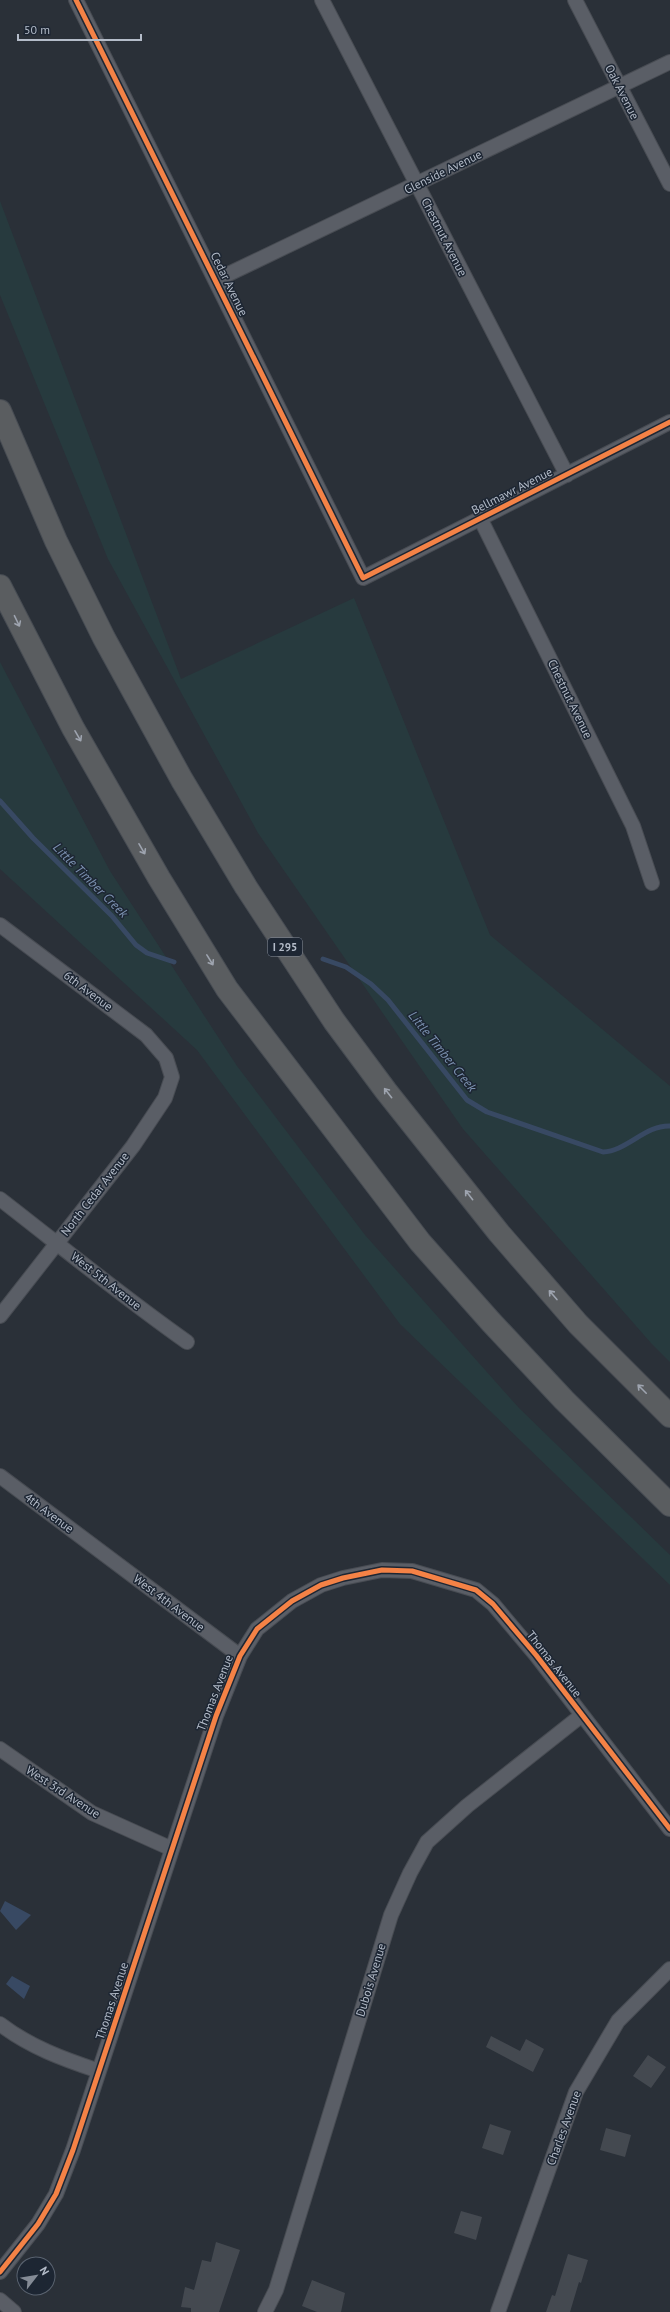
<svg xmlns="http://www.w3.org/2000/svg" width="670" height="2312" font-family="'PT Sans',sans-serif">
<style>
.green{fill:#273a3e}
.water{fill:#384963}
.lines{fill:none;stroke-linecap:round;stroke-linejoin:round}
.stream{stroke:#384963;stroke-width:5}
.building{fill:#444950}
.minor-casing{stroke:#484c53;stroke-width:16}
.motorway-casing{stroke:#474c53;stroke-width:24}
.minor{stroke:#5a5e66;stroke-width:14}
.motorway{stroke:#5a5d60;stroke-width:22}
.cycleway-casing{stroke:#1d2633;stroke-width:8}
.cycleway{stroke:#f48246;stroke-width:5}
.oneway{stroke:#9ea4af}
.labels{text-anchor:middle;stroke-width:3;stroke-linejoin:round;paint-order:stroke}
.shield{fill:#1d2633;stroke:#878f9c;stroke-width:1}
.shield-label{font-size:11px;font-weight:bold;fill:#b4bcc9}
.street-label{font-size:12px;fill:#b4bcc9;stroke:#1d2633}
.water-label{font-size:13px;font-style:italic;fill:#7c92b1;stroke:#1d2633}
</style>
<rect width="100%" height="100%" fill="#2a3038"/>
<path class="green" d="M0 201 181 679 354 598 490 935 670 1086V1362L651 1343 463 1129 258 833 108 559 0 295Z
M0 662 110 871 237 1066 365 1235 519 1408 670 1555V1585L400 1324 197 1050 0 869Z"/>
<path class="water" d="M5 1901 31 1915 16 1930 0 1911Z
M12 1976 30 1986 24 1999 6 1984Z"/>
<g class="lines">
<path class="stream" d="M0 801 33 838 112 916 136 945 147 953 174 962
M323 959 346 967 371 984 388 1000 467 1100 487 1112 603 1152C627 1151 645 1125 670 1126"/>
</g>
<path class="building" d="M491 2036 520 2051 526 2039 544 2049 533 2072 486 2047Z
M648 2055 666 2067 651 2088 633 2076Z
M490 2124 511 2131 503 2155 482 2148Z
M606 2128 631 2135 625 2157 600 2150Z
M461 2211 482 2217 476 2240 454 2233Z
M216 2242 240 2250 219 2312H191V2308L181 2307 185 2287 194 2290 202 2260 211 2262Z
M568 2254 588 2260 581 2283 579 2282 570 2312H546L552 2295 555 2296Z
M312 2280 345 2293 341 2312H317L302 2306Z"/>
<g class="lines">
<defs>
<path id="minor" d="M76 0 363 578 670 422
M322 0 567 475
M575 0 670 184
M216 280 670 62
M480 518 633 826 652 883
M0 925 146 1035 166 1058 172 1077 165 1098 133 1146 0 1316
M0 1199C62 1247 123 1297 187 1342
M0 1476 240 1656
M0 1749 92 1813 172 1849
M0 2024C30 2047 63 2059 99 2071
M0 2272 38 2224 56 2194 73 2150 216 1716 240 1656 257 1629 292 1601 321 1585 343 1578 382 1570 412 1571 476 1590 493 1604 536 1655 670 1829
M0 2300 14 2312
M265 2312 276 2290 391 1915 410 1873 427 1842 467 1806 582 1715
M498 2312 576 2092 618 2021 670 1969"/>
<path id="motorway" d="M0 411 56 541 104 638 182 780 246 887 334 1021 386 1091 499 1233 578 1324 670 1416
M0 586 73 728 159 878 227 989 420 1242 491 1322 564 1400 670 1505"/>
</defs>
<use href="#minor" class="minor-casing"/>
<use href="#motorway" class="motorway-casing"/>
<use href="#minor" class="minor"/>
<use href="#motorway" class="motorway"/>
<defs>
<path id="cycleway" d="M76 0 363 578 670 422
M0 2272 38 2224 56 2194 73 2150 216 1716 240 1656 257 1629 292 1601 321 1585 343 1578 382 1570 412 1571 476 1590 493 1604 536 1655 670 1829"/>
</defs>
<use href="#cycleway" class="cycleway-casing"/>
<use href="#cycleway" class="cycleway"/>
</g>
<defs><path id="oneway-shaft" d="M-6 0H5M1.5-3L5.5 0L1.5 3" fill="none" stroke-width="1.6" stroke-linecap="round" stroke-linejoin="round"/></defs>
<g class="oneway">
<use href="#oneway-shaft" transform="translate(17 621) rotate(64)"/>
<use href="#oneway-shaft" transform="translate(78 736) rotate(60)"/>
<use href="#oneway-shaft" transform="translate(142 849) rotate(60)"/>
<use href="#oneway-shaft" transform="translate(210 960) rotate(58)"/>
<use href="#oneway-shaft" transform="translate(388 1093) rotate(-128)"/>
<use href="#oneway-shaft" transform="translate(469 1195) rotate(-128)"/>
<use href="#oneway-shaft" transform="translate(553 1295) rotate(-131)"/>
<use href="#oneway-shaft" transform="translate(642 1389) rotate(-135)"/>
</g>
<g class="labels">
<rect class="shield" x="268" y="938" width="34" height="18" rx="3"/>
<g class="shield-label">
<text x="285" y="951">I 295</text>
</g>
<g class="street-label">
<text transform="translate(622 92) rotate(63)" y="4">Oak Avenue</text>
<text transform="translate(443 172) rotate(-26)" y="4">Glenside Avenue</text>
<text transform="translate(444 237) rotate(63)" y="4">Chestnut Avenue</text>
<text transform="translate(229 284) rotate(64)" y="4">Cedar Avenue</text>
<text transform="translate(512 491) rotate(-27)" y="4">Bellmawr Avenue</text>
<text transform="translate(570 699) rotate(64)" y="4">Chestnut Avenue</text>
<text transform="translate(88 991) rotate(37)" y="4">6th Avenue</text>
<text transform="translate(95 1194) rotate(-52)" y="4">North Cedar Avenue</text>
<text transform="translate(106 1281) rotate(38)" y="4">West 5th Avenue</text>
<text transform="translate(49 1513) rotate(37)" y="4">4th Avenue</text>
<text transform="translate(169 1603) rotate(37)" y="4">West 4th Avenue</text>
<text transform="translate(554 1664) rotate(52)" y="4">Thomas Avenue</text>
<text transform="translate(215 1693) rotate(-69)" y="4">Thomas Avenue</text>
<text transform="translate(63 1792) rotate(33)" y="4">West 3rd Avenue</text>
<text transform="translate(371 1980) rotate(-73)" y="4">Dubois Avenue</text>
<text transform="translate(112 2001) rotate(-72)" y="4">Thomas Avenue</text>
<text transform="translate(564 2128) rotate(-70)" y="4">Charles Avenue</text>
</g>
<g class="water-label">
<text transform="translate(91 880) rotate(45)" y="5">Little Timber Creek</text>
<text transform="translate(443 1051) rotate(51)" y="5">Little Timber Creek</text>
</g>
</g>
<g transform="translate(36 2276) rotate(59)"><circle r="19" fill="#1d2633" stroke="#59626f"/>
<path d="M0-3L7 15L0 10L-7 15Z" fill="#848b96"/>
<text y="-6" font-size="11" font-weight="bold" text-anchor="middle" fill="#b4bcc9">N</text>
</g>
<path d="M18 34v6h123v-6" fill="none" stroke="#b4bcc9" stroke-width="2"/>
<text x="24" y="34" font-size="12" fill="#b4bcc9" stroke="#1d2633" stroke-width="3" paint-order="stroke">50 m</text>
</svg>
